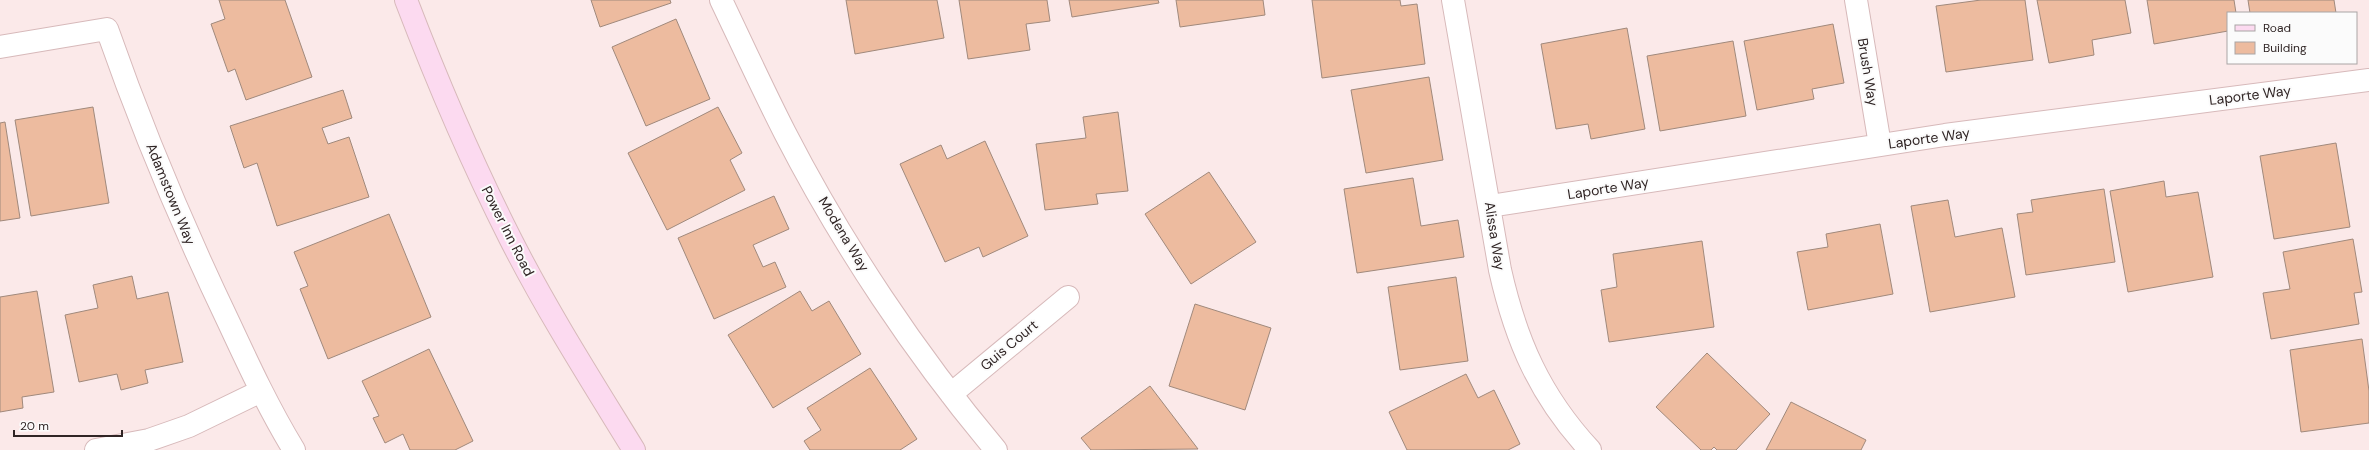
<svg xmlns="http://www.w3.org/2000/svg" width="2369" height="450" font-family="'DM Sans',sans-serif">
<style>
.building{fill:#edbb9f;stroke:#a0897c}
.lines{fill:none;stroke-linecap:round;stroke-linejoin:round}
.street-casing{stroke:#d7b9ba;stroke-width:24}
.secondary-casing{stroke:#d7b9ba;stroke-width:24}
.street{stroke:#fff;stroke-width:22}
.secondary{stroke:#fcdaf0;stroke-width:22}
.labels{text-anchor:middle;stroke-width:4;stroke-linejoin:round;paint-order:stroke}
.street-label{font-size:14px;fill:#302525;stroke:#fbfbfb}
</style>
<rect width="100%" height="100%" fill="#fbe9e9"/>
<path class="building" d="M219 0H285L312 77 246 100 235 69 228 72 211 24 225 19Z
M591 0H670L671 3 600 27Z
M846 0H937L944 38 855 54Z
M959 0H1047L1050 21 1026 24 1030 50 968 59Z
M1069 0H1158L1159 3 1072 17Z
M1176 0H1263L1265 15 1180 27Z
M1312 0H1400L1401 6 1417 4 1425 64 1322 78Z
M1981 0H2025L2033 60 1946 72 1936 6Z
M2037 0H2125L2131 33 2092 40 2094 55 2049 63Z
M2147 0H2234L2236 13H2228V31L2154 44Z
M2248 0H2334L2336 13H2250Z
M676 19 710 99 646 126 612 47Z
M1833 24 1844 83 1812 89 1814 99 1757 110 1744 41Z
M1627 28 1645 129 1591 139 1588 124 1556 129 1541 44Z
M1733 41 1746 116 1660 131 1647 56Z
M1429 77 1443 160 1366 173 1351 90Z
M343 90 352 118 322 128 328 144 349 137 369 197 277 226 257 163 244 168 230 126Z
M93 107 109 203 31 216 15 120Z
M718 107 742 153 730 160 745 190 667 230 628 153Z
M1118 112 1128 191 1096 194 1098 204 1045 210 1036 144 1086 138 1083 117Z
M5 122 20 218 0 221V123Z
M985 141 1028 236 983 257 979 247 945 262 900 164 941 145 947 159Z
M2336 143 2350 227 2274 239 2260 156Z
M1209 172 1256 242 1191 284 1145 214Z
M1413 178 1421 226 1458 220 1464 257 1357 273 1344 189Z
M2164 181 2166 197 2198 192 2213 277 2128 292 2110 191Z
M2104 189 2115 262 2026 275 2017 214 2033 212 2031 200Z
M774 196 789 229 753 245 763 267 775 262 786 287 714 319 678 238Z
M1948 200 1955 237 2002 228 2015 297 1930 312 1911 206Z
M389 214 431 317 328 359 300 289 308 286 294 252Z
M1880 224 1893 294 1808 310 1797 252 1828 247 1826 234Z
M2353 239 2362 292 2354 293 2359 324 2271 339 2263 293 2290 289 2283 252Z
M1702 241 1714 327 1609 342 1601 290 1617 287 1613 254Z
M132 276 137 299 168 292 183 362 145 370 148 383 121 390 117 374 79 382 65 315 98 308 93 285Z
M1456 277 1468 361 1400 370 1388 287Z
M37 291 54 392 22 397 23 408 0 412V297Z
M800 291 812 311 829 301 861 354 773 408 728 335Z
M1195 304 1271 328 1245 410 1169 386Z
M2362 339 2369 391V423L2301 432 2290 350Z
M429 349 473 441 455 450H410L403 434 385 443 373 418 379 416 362 381Z
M1707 353 1770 414 1736 450H1717L1714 447 1711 450H1701L1656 407Z
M870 368 917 439 900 450H810L804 441 821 430 807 408Z
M1466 374 1478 398 1494 390 1520 444 1508 450H1407L1389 412Z
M1150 386 1198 449 1091 450 1081 438Z
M1791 402 1866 440 1861 450H1766Z"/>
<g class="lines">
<defs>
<path id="street" d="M721 0C742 44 763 90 785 133 842 244 916 355 996 450
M1453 0 1500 270C1516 341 1540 396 1590 450
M1856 0 1880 145
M0 47 107 29C142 129 183 227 229 323 249 366 269 409 294 450
M1490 206 1945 135 2369 80
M951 394 1068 297
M96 450 149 440 189 426 261 391"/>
<path id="secondary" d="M406 0C437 81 471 161 510 238 547 311 591 380 634 450"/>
</defs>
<use href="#street" class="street-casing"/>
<use href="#secondary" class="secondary-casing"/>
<use href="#street" class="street"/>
<use href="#secondary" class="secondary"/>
</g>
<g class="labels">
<g class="street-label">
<text transform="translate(1868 72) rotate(81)" y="5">Brush Way</text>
<text transform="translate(2250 95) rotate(-7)" y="5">Laporte Way</text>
<text transform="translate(1929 138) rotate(-8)" y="5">Laporte Way</text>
<text transform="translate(1608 188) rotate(-9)" y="5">Laporte Way</text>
<text transform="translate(171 194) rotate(68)" y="5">Adamstown Way</text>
<text transform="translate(508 231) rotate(63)" y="5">Power Inn Road</text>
<text transform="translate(844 234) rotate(59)" y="5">Modena Way</text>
<text transform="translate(1495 236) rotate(81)" y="5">Alissa Way</text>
<text transform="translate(1009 345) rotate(-40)" y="5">Guis Court</text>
</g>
</g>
<rect x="2227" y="12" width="130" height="52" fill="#fbfbfb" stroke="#aaa5a5"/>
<rect x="2235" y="25" width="20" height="6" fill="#fcdaf0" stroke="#aaa5a5"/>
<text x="2263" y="32" font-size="12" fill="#302525">Road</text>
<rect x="2235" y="42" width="20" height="12" fill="#edbb9f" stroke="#aaa5a5"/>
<text x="2263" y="52" font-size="12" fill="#302525">Building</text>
<path d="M14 430v6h108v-6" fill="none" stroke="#302525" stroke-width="2"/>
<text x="20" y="430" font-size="12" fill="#302525" stroke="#fbfbfb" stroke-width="3" paint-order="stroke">20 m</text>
</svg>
